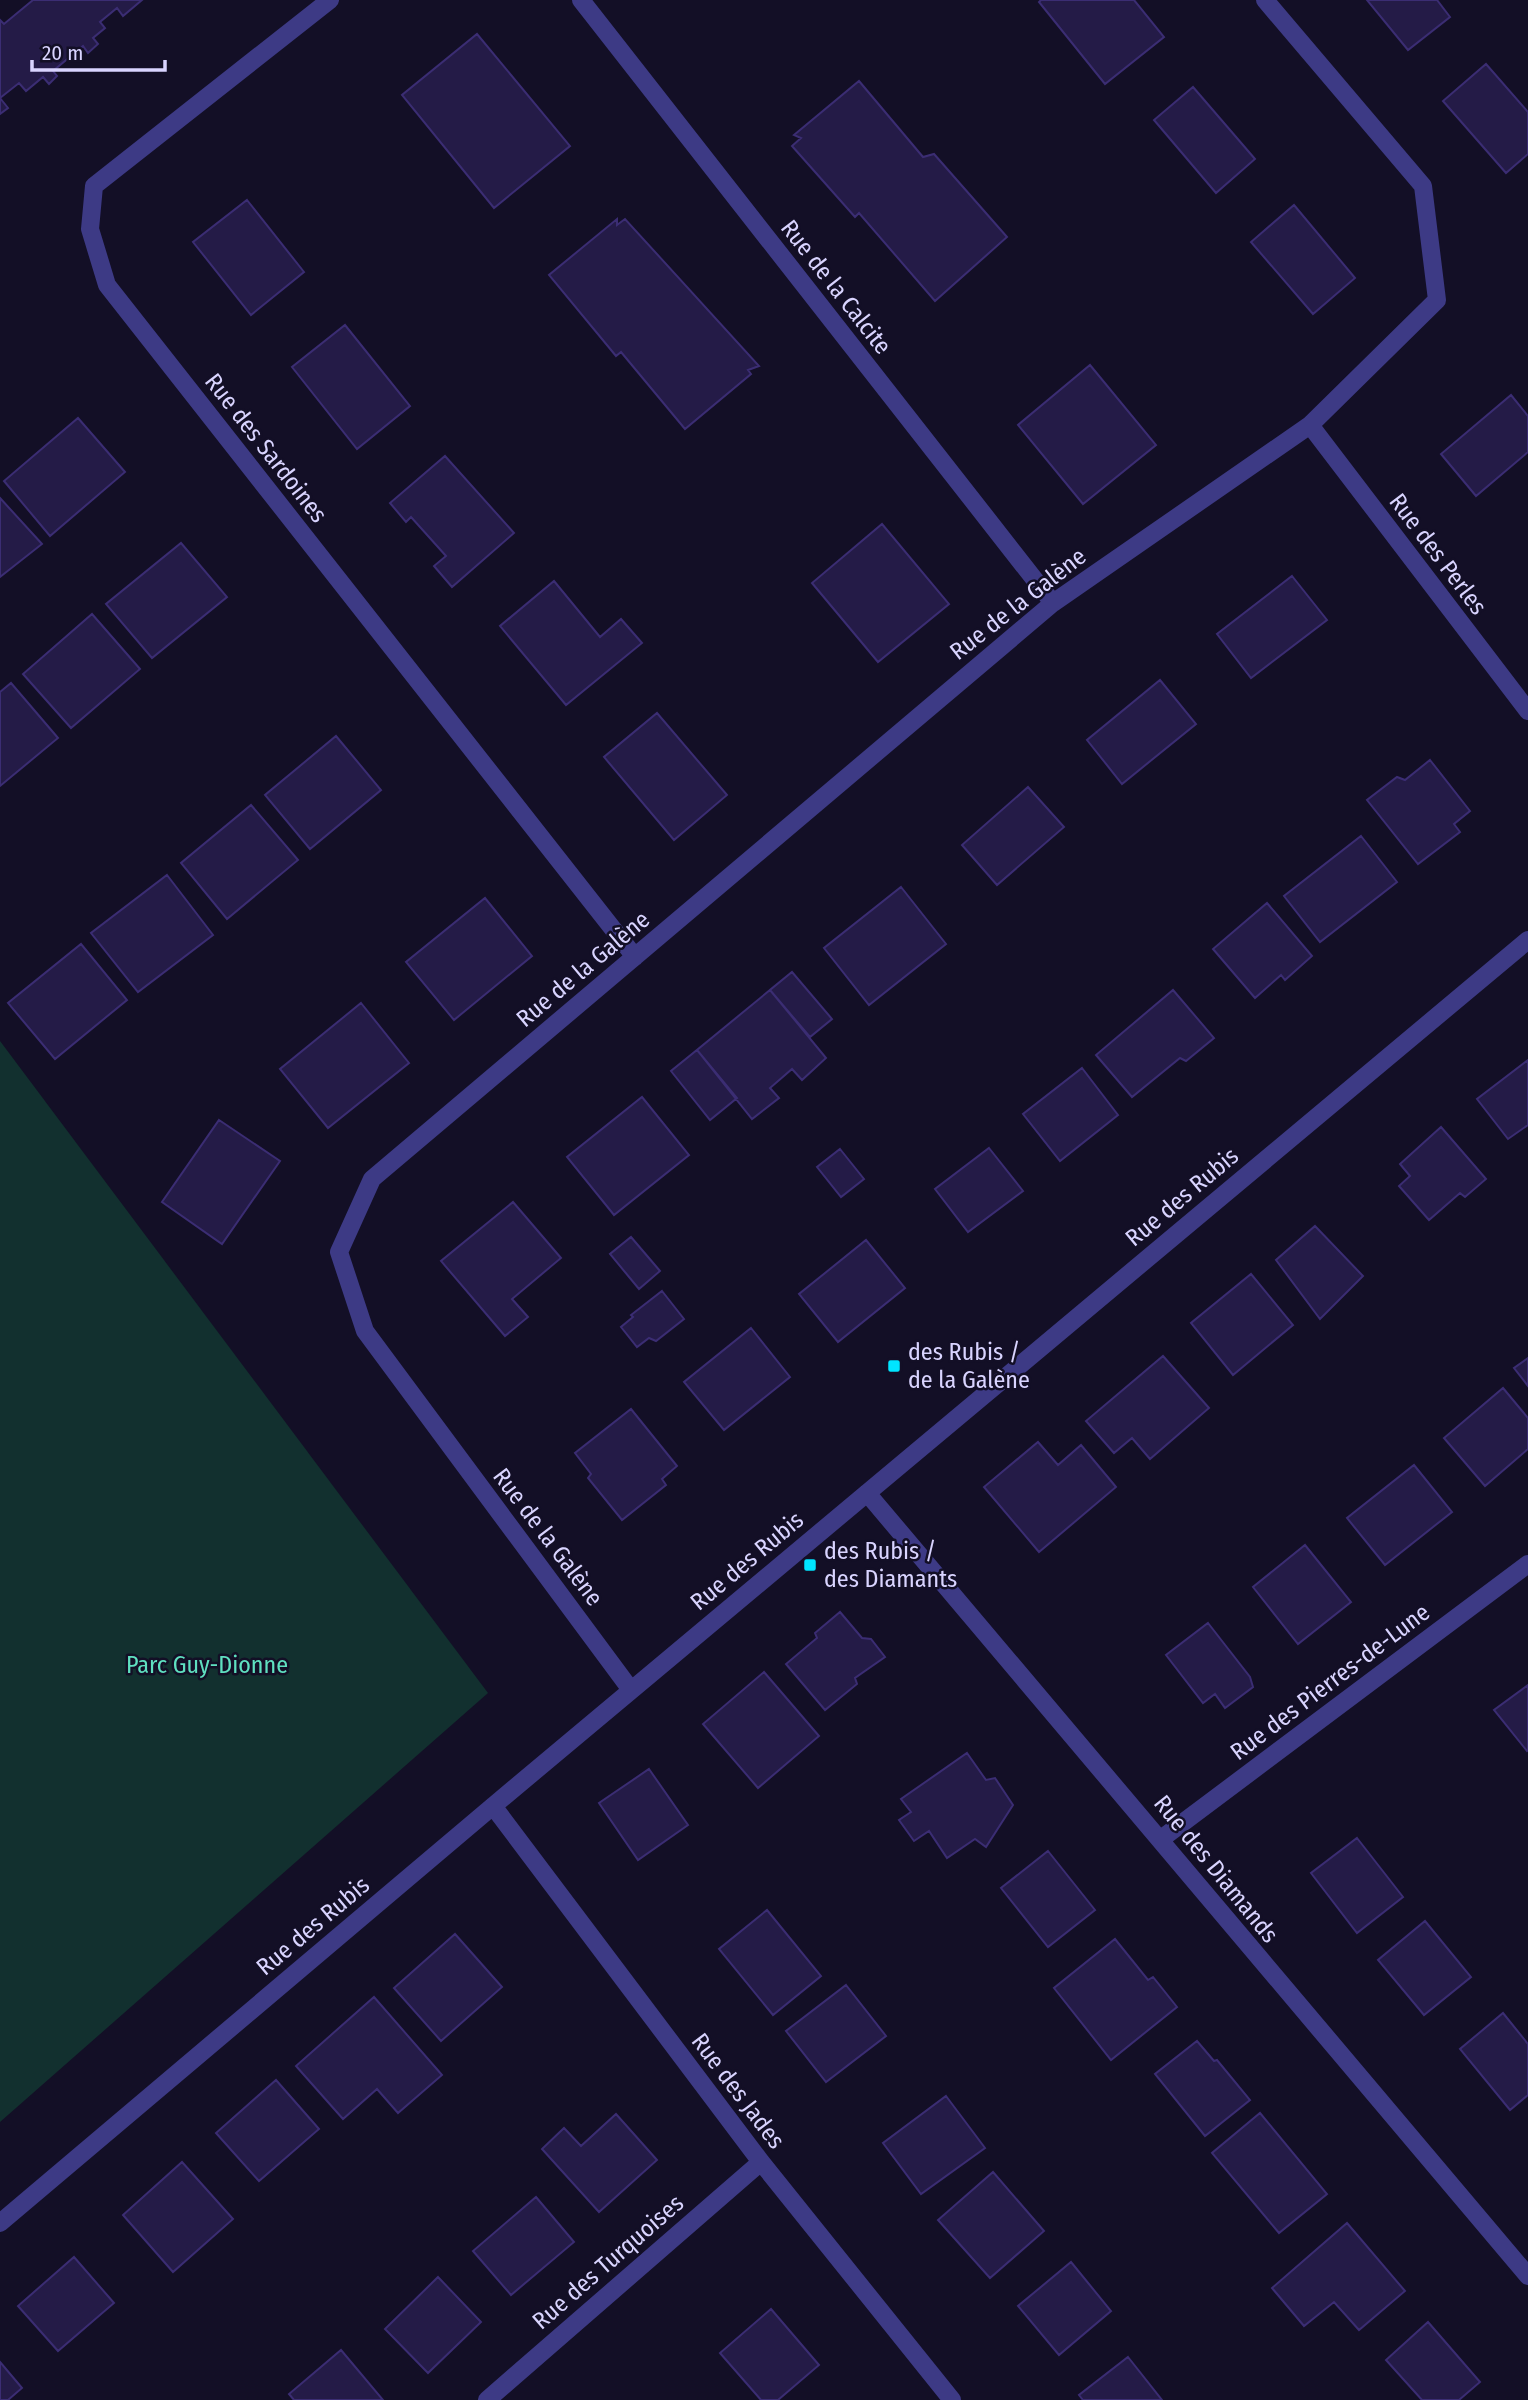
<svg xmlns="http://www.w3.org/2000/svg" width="1528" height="2400" font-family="'Fira Sans Condensed',sans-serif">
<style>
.green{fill:#12302f}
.building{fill:#241b47;stroke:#3b2d73;stroke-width:2}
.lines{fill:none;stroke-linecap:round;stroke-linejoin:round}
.minor{stroke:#3d3a85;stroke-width:18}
.poi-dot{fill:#00e5ff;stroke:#130f26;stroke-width:2.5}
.labels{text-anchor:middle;stroke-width:5;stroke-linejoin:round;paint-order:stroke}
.street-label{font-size:24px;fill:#d9d4ff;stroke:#130f26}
.poi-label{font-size:24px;fill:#d9d4ff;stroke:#130f26;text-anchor:start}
.park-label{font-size:24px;fill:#5fe0c0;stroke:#130f26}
</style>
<rect width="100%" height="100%" fill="#130f26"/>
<path class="green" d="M0 1041 488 1693 0 2122Z"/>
<path class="building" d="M33 0H142L123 16 117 8 100 22 105 28 93 38 98 44 88 53 83 46 53 71 57 76 49 84 43 77 26 91 19 83 0 98 8 108 0 114V20L4 24Z
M1041 0H1134L1164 37 1105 84 1039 2Z
M1367 0H1437L1450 17 1408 50Z
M477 34 570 146 494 208 402 95Z
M1486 64 1528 112V154L1506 173 1443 101Z
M859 81 923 157 934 154 1007 237 935 301 859 213 855 217 792 146 801 138 794 135Z
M1193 87 1255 159 1216 193 1154 120Z
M247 200 304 272 251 315 193 242Z
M1294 205 1355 278 1313 314 1251 242Z
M617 219V225L625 219 759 366 748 370 751 374 685 429 621 352 616 356 549 275Z
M345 325 410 406 357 449 292 367Z
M1090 365 1156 445 1083 504 1018 425Z
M1511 395 1528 416V452L1476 496 1441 454Z
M78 418 125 472 50 536 4 481Z
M445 456 514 533 452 587 434 566 446 556 411 517 406 522 390 503Z
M0 498 42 544 0 577Z
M882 524 949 604 878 662 812 583Z
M181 543 227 597 152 658 106 604Z
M1292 576 1327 620 1251 678 1217 634Z
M554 581 600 637 621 619 642 643 566 705 500 626Z
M92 614 140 669 71 728 23 674Z
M1160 680 1196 724 1122 784 1087 740Z
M11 683 58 738 0 786V692Z
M657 713 727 795 674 840 604 757Z
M336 736 381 790 310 849 265 795Z
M1430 760 1470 811 1454 824 1460 832 1418 864 1367 800 1397 777 1405 780Z
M1028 787 1064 827 997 885 962 845Z
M251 805 298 860 227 919 181 863Z
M1361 836 1397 882 1320 942 1284 896Z
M167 875 213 935 138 992 91 933Z
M901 887 946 944 869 1005 824 948Z
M485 898 532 956 454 1020 406 962Z
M1267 903 1312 956 1285 980 1281 975 1255 998 1213 949Z
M81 944 127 1000 55 1059 8 1003Z
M792 972 832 1019 810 1037 770 990Z
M770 990 826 1058 802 1080 792 1069 770 1088 779 1098 752 1119 697 1050Z
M1173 990 1214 1038 1186 1061 1180 1058 1132 1097 1096 1055Z
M361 1003 409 1063 328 1128 280 1069Z
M697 1050 737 1098 710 1120 671 1071Z
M1528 1060V1125L1508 1139 1477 1099Z
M1082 1068 1118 1115 1060 1161 1023 1114Z
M642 1097 689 1155 614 1215 567 1157Z
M219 1120 280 1161 222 1244 162 1202Z
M1441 1127 1486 1179 1465 1197 1460 1193 1429 1220 1399 1186 1410 1176 1400 1164Z
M989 1148 1023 1191 968 1232 935 1189Z
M840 1149 864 1179 841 1197 817 1167Z
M513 1202 561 1258 512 1299 528 1317 505 1336 441 1261Z
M1315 1226 1363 1276 1320 1319 1276 1260Z
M631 1237 660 1271 639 1289 610 1254Z
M866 1240 905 1288 838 1342 799 1294Z
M1251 1274 1293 1325 1233 1375 1191 1323Z
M662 1291 684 1319 656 1341 649 1338 637 1347 621 1327 633 1317 631 1315Z
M751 1328 790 1377 724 1430 684 1382Z
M1163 1356 1209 1408 1150 1459 1132 1438 1114 1453 1086 1421Z
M1528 1358V1386L1514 1368Z
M1503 1388 1528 1418V1449L1485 1486 1444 1438Z
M631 1409 677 1466 662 1479 666 1485 622 1520 588 1478 591 1474 575 1453Z
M1038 1442 1058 1465 1081 1445 1116 1487 1039 1552 984 1487Z
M1414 1465 1452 1512 1385 1565 1347 1518Z
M1305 1545 1351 1602 1298 1644 1253 1587Z
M840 1612 862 1638 871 1639 885 1657 855 1678 857 1684 825 1710 786 1664 817 1638 815 1633Z
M1208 1623 1250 1677 1253 1687 1225 1708 1215 1694 1203 1703 1166 1655Z
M764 1672 819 1736 758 1788 703 1724Z
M1528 1685V1750L1527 1751 1494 1710Z
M967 1753 986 1780 995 1778 1013 1805 986 1847 975 1839 947 1858 929 1831 914 1841 899 1820 911 1812 901 1799Z
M649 1769 688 1825 638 1860 599 1803Z
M1357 1838 1403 1897 1357 1933 1311 1873Z
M1048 1851 1095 1910 1048 1947 1001 1888Z
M767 1910 821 1976 773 2015 719 1949Z
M1425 1921 1471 1977 1424 2015 1378 1960Z
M455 1934 502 1987 441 2041 394 1988Z
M1115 1939 1148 1980 1153 1977 1177 2007 1111 2060 1054 1988Z
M846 1985 886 2036 826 2082 786 2031Z
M374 1997 442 2075 398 2113 377 2089 343 2119 296 2066Z
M1503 2013 1528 2044V2095L1510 2110 1460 2049Z
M1197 2041 1214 2061 1217 2060 1250 2100 1205 2136 1155 2074Z
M276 2080 319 2129 259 2181 216 2133Z
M946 2096 985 2148 921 2194 883 2143Z
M1260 2113 1327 2194 1279 2233 1212 2153Z
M616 2114 657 2160 599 2212 542 2149 564 2128 581 2146Z
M182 2162 233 2219 173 2272 123 2215Z
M993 2172 1044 2231 990 2278 938 2220Z
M536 2197 574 2242 511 2295 473 2251Z
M1347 2223 1405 2291 1359 2330 1334 2302 1304 2326 1272 2288Z
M74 2257 114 2303 58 2351 18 2306Z
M1071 2262 1111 2311 1059 2355 1018 2306Z
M438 2277 481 2322 428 2373 385 2329Z
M771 2309 819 2365 778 2400H761L720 2353Z
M1428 2322 1480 2382 1459 2400H1422L1386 2360Z
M341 2350 383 2400H294L289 2394Z
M1128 2357 1162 2400H1083L1079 2395Z
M0 2362 22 2388 8 2400H0Z"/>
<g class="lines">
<path class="minor" d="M330 0 94 186 90 229 107 285 635 957
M581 0 1053 603
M1310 425 1528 711
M867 1493C1088 1753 1307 2015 1528 2276
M631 1690 365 1331 339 1252 372 1179 1053 603 1310 425 1437 300 1423 186 1265 0
M493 1806 761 2162 952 2400
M1161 1839 1528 1564
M0 2223 493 1806 1528 940
M487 2400 761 2162"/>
</g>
<g class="poi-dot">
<rect x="887" y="1359" width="14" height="14" rx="3.5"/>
<rect x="803" y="1558" width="14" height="14" rx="3.5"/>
</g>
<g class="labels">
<g class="street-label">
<text transform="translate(836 287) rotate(52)" y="8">Rue de la Calcite</text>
<text transform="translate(266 448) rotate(52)" y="8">Rue des Sardoines</text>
<text transform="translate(1438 554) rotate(53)" y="8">Rue des Perles</text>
<text transform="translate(1018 604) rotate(-38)" y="8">Rue de la Galène</text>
<text transform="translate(583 969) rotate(-40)" y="8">Rue de la Galène</text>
<text transform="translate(1182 1197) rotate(-40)" y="8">Rue des Rubis</text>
<text transform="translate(548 1537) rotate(53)" y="8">Rue de la Galène</text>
<text transform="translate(747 1561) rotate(-40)" y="8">Rue des Rubis</text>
<text transform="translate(1330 1682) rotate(-37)" y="8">Rue des Pierres-de-Lune</text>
<text transform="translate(1216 1869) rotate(51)" y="8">Rue des Diamands</text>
<text transform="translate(313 1926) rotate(-40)" y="8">Rue des Rubis</text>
<text transform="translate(738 2091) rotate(53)" y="8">Rue des Jades</text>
<text transform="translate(608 2262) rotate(-41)" y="8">Rue des Turquoises</text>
</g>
<g class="poi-label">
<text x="908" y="1360">des Rubis /<tspan x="908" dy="28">de la Galène</tspan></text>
<text x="824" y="1559">des Rubis /<tspan x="824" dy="28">des Diamants</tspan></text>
</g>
<g class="park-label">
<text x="207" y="1673">Parc Guy-Dionne</text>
</g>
</g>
<path d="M32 60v10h133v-10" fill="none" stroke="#d9d4ff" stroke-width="3.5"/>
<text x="42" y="60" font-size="21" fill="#d9d4ff" stroke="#130f26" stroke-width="5" paint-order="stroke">20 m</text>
</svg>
